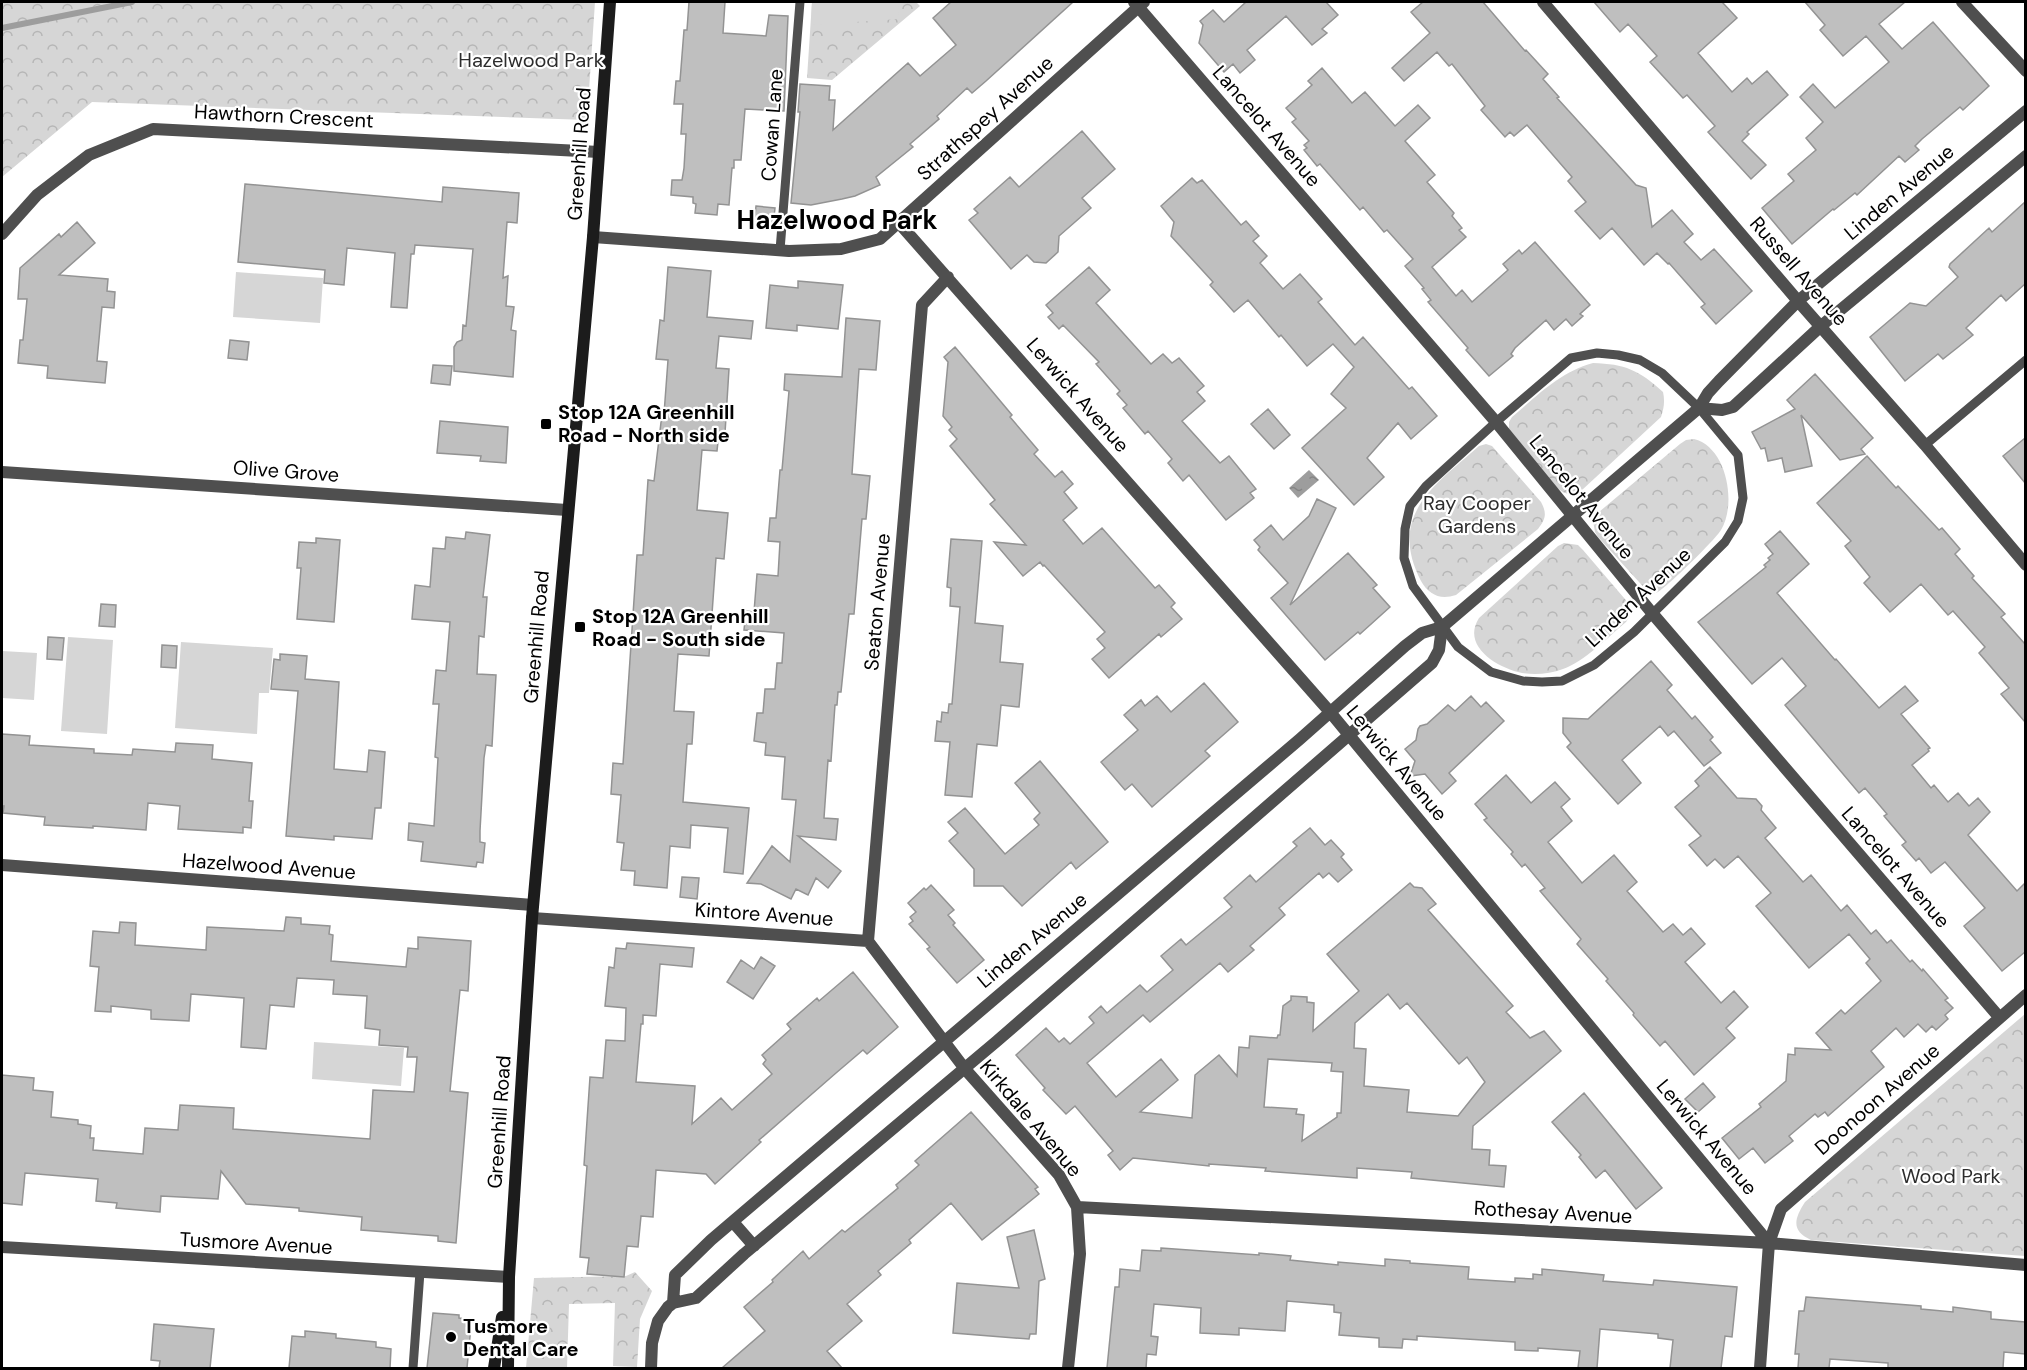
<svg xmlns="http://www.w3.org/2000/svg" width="2027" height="1370" font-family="'DM Sans',sans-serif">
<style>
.park{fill:url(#park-crowns)}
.pitch{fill:#d6d6d6}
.water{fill:url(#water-ripples)}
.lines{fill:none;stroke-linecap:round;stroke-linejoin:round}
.stream{stroke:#9d9d9d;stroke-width:6}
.building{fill:#bfbfbf;stroke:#939393;stroke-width:1.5;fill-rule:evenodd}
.lane{stroke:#4f4f4f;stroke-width:9}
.street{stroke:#4f4f4f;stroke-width:12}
.secondary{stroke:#1c1c1c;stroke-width:12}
.poi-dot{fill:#000;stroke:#fff;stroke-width:2}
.labels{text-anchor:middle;stroke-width:4.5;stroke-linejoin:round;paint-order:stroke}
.park-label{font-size:20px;fill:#2d2d2d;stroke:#fff}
.street-label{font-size:20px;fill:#000;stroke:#fff}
.poi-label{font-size:20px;font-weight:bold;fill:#000;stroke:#fff;text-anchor:start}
.district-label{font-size:26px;font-weight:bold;fill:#000;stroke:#fff}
</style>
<defs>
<pattern id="park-crowns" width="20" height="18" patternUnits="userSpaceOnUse" patternTransform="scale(1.5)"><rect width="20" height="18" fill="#d6d6d6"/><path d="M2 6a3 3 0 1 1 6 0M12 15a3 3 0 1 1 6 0" fill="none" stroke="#b6b6b6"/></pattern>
<pattern id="water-ripples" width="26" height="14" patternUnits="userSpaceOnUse" patternTransform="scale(1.5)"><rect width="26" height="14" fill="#9d9d9d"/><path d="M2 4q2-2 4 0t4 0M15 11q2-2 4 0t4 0" fill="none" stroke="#858585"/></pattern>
</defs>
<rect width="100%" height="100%" fill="#fff"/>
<path class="park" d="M2 2H595L587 120 92 102 2 177Z
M812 2H916L920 6 832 80 807 78Z
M1593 363C1625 364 1639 370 1663 392 1665 401 1664 408 1661 417L1582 490C1572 496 1565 495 1556 487L1509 429V422L1512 417C1538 395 1560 372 1593 363Z
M1694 439C1727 447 1737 504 1721 530 1715 540 1668 586 1658 592 1654 594 1653 593 1649 593L1598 537 1595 532 1593 521 1599 512 1680 444 1686 440Z
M1486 444 1492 446 1541 502C1547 513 1546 519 1538 529L1456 595C1440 600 1429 595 1421 581 1387 515 1435 485 1479 446Z
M1564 543 1578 545 1583 550 1630 605V616L1626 622C1608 637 1584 662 1563 669 1550 674 1535 675 1522 673 1497 668 1461 646 1479 618L1558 546Z
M2025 1014V1256L1811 1240C1791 1231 1794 1219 1805 1202Z
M635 1272 652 1291 640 1319 637 1367 613 1366 615 1303 569 1304 567 1368H526L534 1278 626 1276Z"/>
<path class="pitch" d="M812 2H898L899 19 811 25Z
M236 272 323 278 320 323 233 317Z
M68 637 113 640 107 734 61 731Z
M181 642 273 648 269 693H259L257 734 175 728Z
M2 651 37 653 34 700 2 698Z
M314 1042 404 1048 401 1086 312 1079Z"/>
<path class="water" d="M1309 470 1319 480 1298 498 1289 488Z"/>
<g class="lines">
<path class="stream" d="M2 28 132 2"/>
</g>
<path class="building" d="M689 2H725L723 33 766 36 769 15 788 16 784 111 745 109 741 160H734V168H732L729 205 718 204 717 215 695 213 696 204 693 203V197L671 195 672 180H682L684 168 686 134H681L683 104H674L676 81H680L684 30H687Z
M951 2H1073L986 81 972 93 967 88 937 116 939 119 910 144 913 147 876 177 880 185 855 196 842 199 811 205 791 203 800 112H798L800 84 830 86 829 100H835L833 130 908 63 920 76 956 45 933 18Z
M1246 2H1326L1338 15 1322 29 1327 33 1312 45 1286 16 1247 50 1255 60 1240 73 1233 64 1224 72 1199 43 1203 25 1200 21 1213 10 1224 22Z
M1423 2H1483L1525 51 1526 50 1548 74 1543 79 1559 97 1557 98 1636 185 1646 188 1652 227 1672 210 1693 234 1684 242 1701 260 1714 249 1752 291 1716 324 1701 307 1705 304 1669 263 1668 264 1657 253 1644 265 1612 228 1600 239 1575 211 1586 202 1568 181 1572 177 1527 125 1514 136 1510 132 1505 137 1481 110 1485 106 1452 64 1449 66 1437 52 1404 81 1392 68 1430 33 1411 12Z
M1594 2H1722L1737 18 1698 53 1732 92 1747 78 1752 84 1767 71 1788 95 1747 132 1749 134 1742 141 1766 165 1751 179 1708 132 1715 126 1687 95 1683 98 1650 62 1657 56 1628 24 1620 32Z
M1805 2H1905L1879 24 1902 49 1933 22 1989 86 1963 110 1960 107 1922 139 1915 146 1919 150 1905 162 1899 156 1857 195 1855 193 1834 210 1833 209 1792 244 1762 208 1794 181 1788 174 1816 150 1806 138 1823 122 1800 97 1813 84 1835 108 1889 62 1866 36 1843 56 1820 30 1825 25Z
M1322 68 1352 103 1365 92 1395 126 1418 105 1430 118 1405 141 1435 175 1427 182 1454 213 1452 216 1462 228 1459 230 1466 237 1432 267 1456 296 1462 290 1472 302 1508 270 1503 264 1519 250 1522 254 1535 242 1590 305 1580 314 1583 316 1572 326 1566 319 1554 330 1546 320 1515 348 1511 354 1513 356 1489 376 1466 350 1468 348 1428 302 1431 300 1422 289 1424 288 1405 266 1413 259 1387 230 1384 232 1363 207 1360 210 1320 164 1317 166 1304 150 1307 148 1304 145 1309 141 1292 122 1296 119 1286 108 1312 85 1308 81Z
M1082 131 1115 169 1082 198 1091 208 1059 236 1058 252 1046 263 1034 262 1027 255 1011 269 969 220 978 213 974 209 1010 177 1019 187Z
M1192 178 1197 183 1202 180 1241 225 1246 221 1259 236 1253 241 1267 256 1260 263 1283 289 1300 274 1322 299 1318 302 1355 345 1363 337 1409 389 1412 387 1437 416 1411 439 1398 423 1367 458 1384 477 1354 505 1302 448 1346 408 1331 394 1354 367 1333 344 1307 366 1281 335 1279 337 1248 300 1234 312 1210 285 1213 282 1171 236 1174 222 1161 206Z
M245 184 442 202 443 187 519 193 517 223 507 222 503 278 508 276 506 306 514 307 511 330 516 331 513 377 454 371V347L457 342 462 340 463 325 466 326 473 249 415 245 414 254H411L407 308 391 307 395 253 347 248 344 285 324 283 325 270 238 262Z
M2025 202V284L2006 301 2001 295 1966 328 1973 335 1957 348 1943 359 1938 354 1905 381 1870 337 1910 303 1926 306 1958 277 1949 267 1950 264 1989 228 1992 232Z
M756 206 775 208 773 226 754 224Z
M77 222 95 243 59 275 108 279 107 291 115 292 114 308 102 307 97 361 107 362 105 383 47 378 48 366 18 363 20 340H23L27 299H18L20 268 59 234 61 237Z
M668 267 711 271 707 317 753 321 751 339 719 336 716 368 729 369 725 433 719 432 717 451 702 450 697 510 728 513 724 559 716 558 709 656 678 654 674 711 694 712 692 744H687L683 802 749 808 743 874 724 872 728 828 691 825 690 848 670 846 667 888 634 885 635 871 621 870 624 843 617 842 621 795 611 794 613 763 623 764 637 555H643L648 480 654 481 662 414H664L668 360 656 359 660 320 664 321Z
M1089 267 1110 290 1096 303 1151 364 1163 354 1172 363 1179 358 1204 386 1197 392 1205 401 1182 421 1220 463 1229 456 1256 489 1250 493 1254 498 1226 520 1189 475 1183 481 1168 463 1172 459 1148 431 1145 434 1123 408 1127 405 1117 394 1120 391 1096 364 1099 362 1063 325 1059 329 1048 317 1053 313 1046 305Z
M798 281 843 285 838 329 797 325V331L766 328 770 285 798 288Z
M846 318 880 321 876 370 859 369 852 474 870 476 866 519H862L854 614H849L841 692H838L837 705H835L831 761 828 760 824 818 838 819 836 840 798 836 841 871 828 888 816 878 808 895 796 889 791 899 761 884 747 883 772 846 790 862 796 800 782 799 785 757 765 755 766 743 754 741 757 713H763L765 689H775L777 663H782L784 633 744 630 746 611 754 612 757 574 778 576 780 542 768 541 770 518H776L780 470H782L789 391 784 390 785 374 842 377Z
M230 340 249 342 247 360 228 358Z
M955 347 1012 415 1010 417 1038 450 1034 454 1055 477 1062 471 1073 484 1064 492 1077 508 1063 520 1083 544 1102 528 1155 588 1159 585 1175 603 1171 607 1182 619 1161 637 1159 634 1109 678 1092 659 1105 648 1097 639 1105 632 1044 565 1043 566 1040 562 1023 576 994 542 1026 545 990 504 995 500 950 446 957 439 949 430 952 427 943 416 948 362 944 357Z
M433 365 452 366 450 385 431 383Z
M1815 374 1873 438 1861 449 1865 454 1840 460 1801 415 1812 466 1785 472 1782 458 1768 461 1765 448 1761 449 1752 432 1795 409 1787 400Z
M1268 409 1290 435 1274 449 1251 424Z
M440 421 508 427 506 463 480 461 481 456 437 453Z
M2025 438V483L2003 456Z
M1867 456 1896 488 1898 486 1939 530 1942 528 1960 549 1955 554 1974 576 1972 578 2005 614 2001 617 2025 644V722L2001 694 2009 688 1979 653 1985 647 1953 611 1948 615 1921 584 1890 612 1864 583 1870 577 1845 546 1851 541 1817 503Z
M1317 499 1336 508 1290 605 1348 553 1377 585 1373 588 1390 607 1360 634 1358 632 1325 660 1271 598 1288 583 1258 550 1260 547 1254 540 1271 525 1283 540 1309 516Z
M1780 531 1809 564 1777 593 1835 660 1836 659 1879 708 1905 686 1918 701 1901 714 1930 748 1928 749 1929 751 1912 765 1931 788 1934 785 1948 802 1958 793 1969 806 1978 798 1990 812 1968 835 2017 891 2025 883V952L2002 971 1964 926 1985 908 1945 862 1931 873 1919 858 1916 861 1902 845 1906 842 1884 816 1887 814 1865 788 1859 793 1785 705 1806 686 1782 658 1752 684 1698 622 1766 567 1764 565 1770 560 1768 558 1773 554 1765 544Z
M466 532 490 535 483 597H487L484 637 479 636 477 674 496 675 492 746 486 745 484 758 480 831V842L485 843 483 863 477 862 476 867 421 861 423 842 408 840 409 823 434 826 438 758 435 757 439 704H433L436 670 446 671 450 622 412 619 415 585 430 587 433 548 445 549 446 537 465 539Z
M316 538 340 540 334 622 297 619 301 568H297L299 542 316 543Z
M951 539 982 541 975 623 1003 626 1000 662 1023 664 1019 707 1001 705 997 746 977 744 972 797 945 795 950 742 935 741 937 721 941 722 942 712 948 713 949 704H952L960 607 950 606 951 588 947 587Z
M101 604 116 605 115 627 99 626Z
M48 637 64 638 62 660 47 659Z
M162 645 177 646 176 668 161 667Z
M280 654 307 656 305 679 339 682 334 769 367 772 369 750 385 752 381 808H375L372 839 334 836V840L286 836 298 691 271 689 274 659 280 660Z
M1651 661 1672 685 1667 690 1692 719 1695 716 1713 737 1710 740 1721 753 1704 766 1674 731 1668 736 1660 726 1622 760 1641 783 1618 804 1567 747 1571 743 1563 733V718L1588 719Z
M1204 683 1238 722 1205 751 1210 756 1152 807 1132 784 1125 790 1101 762 1138 730 1124 715 1141 700 1145 706 1157 696 1171 712Z
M1471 696 1481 707 1486 702 1504 721 1449 773 1456 781 1442 794 1425 774 1410 776 1415 761 1405 749 1416 740 1418 729 1420 726 1427 724 1448 705 1455 711Z
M2 734 30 736 29 745 94 749V753L132 755 133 749 175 752 176 743 213 745 212 759 252 763 249 801H253L251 828 243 827V833L178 829 180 806 148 803 146 830 93 826V828L44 825 45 817 3 813 4 806H2Z
M1040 761 1108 842 1076 869 1071 862 1022 906 1003 886H974V869L949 841 958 833 948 822 965 808 1005 854 1039 825 1034 819 1040 813 1015 783Z
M1710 767 1737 798 1756 799 1762 806 1761 810 1776 828 1765 838 1803 882 1811 875 1841 911 1847 905 1871 934 1876 930 1887 943 1891 940 1910 962 1912 960 1922 971 1923 969 1948 998 1945 1000 1953 1008 1945 1015 1948 1019 1936 1030 1932 1026 1926 1032 1918 1024 1904 1037 1896 1028 1871 1051 1884 1067 1828 1116 1825 1112 1818 1117 1815 1114 1789 1136 1793 1141 1765 1163 1753 1148 1739 1159 1722 1138 1761 1107 1759 1104 1786 1081 1788 1054 1795 1055V1048L1831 1050 1816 1033 1841 1010 1845 1014 1881 981 1866 963 1870 959 1849 934 1809 968 1756 906 1771 893 1738 856 1724 868 1715 859 1707 866 1689 845 1701 836 1675 807 1699 786 1695 781Z
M1506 775 1531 803 1555 782 1570 799 1561 807 1572 821 1548 842 1582 883 1614 855 1637 882 1627 891 1663 932 1673 924 1683 935 1691 928 1705 944 1685 962 1721 1003 1734 991 1748 1007 1726 1028 1735 1038 1694 1075 1665 1041 1660 1046 1633 1015 1634 1013 1606 981 1608 979 1577 944 1581 939 1540 891 1545 888 1525 864 1522 867 1511 854 1513 852 1484 820 1487 818 1475 804Z
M1310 828 1325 845 1331 840 1344 854 1341 857 1352 870 1338 882 1329 873 1323 878 1319 873 1279 908 1285 915 1250 946 1254 950 1228 972 1220 963 1150 1022 1143 1015 1087 1063 1116 1097 1161 1059 1178 1080 1140 1112 1192 1118 1195 1075 1219 1055 1237 1076 1239 1047 1249 1048 1250 1036 1277 1038 1278 1035H1280L1283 1006 1291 1000V996L1307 997V1002L1314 1003 1313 1031 1359 991 1327 954 1410 883 1414 887 1422 888 1436 904 1428 910 1513 1006 1506 1012 1530 1038 1544 1031 1561 1051 1473 1126 1472 1149 1490 1150 1489 1165 1506 1166 1504 1187 1411 1178 1412 1172 1357 1168V1178L1265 1171 1266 1168 1209 1164V1166L1133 1158 1120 1170 1108 1155 1113 1151 1075 1106 1066 1114 1043 1090 1045 1088 1016 1055 1046 1028 1059 1042 1064 1038 1070 1044 1094 1023 1089 1017 1101 1006 1107 1013 1140 985 1147 992 1173 970 1161 956 1181 939 1186 945 1232 907 1224 898 1250 875 1256 882 1297 846 1293 842ZM1388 994 1400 1009 1407 1003 1459 1064 1467 1057 1485 1082 1458 1116 1407 1112 1409 1090 1364 1086 1366 1049 1354 1048 1355 1023ZM1268 1059 1332 1063 1331 1071 1343 1072 1341 1113H1337V1117L1302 1141 1304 1115 1296 1114 1297 1109 1264 1107Z
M682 877 699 878 697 899 680 897Z
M931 885 954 910 948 915 955 923 953 925 984 960 957 983 927 949 930 947 909 924 913 921 910 917 916 912 908 903 924 888 926 890Z
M286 917 301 918V924L330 926 329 934 333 935 331 961 406 967 408 948 418 949V937L471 941 468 991 460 990 450 1091 468 1093 456 1243 438 1241V1236L361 1230 362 1217 299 1211V1208L246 1204 221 1171 218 1199 161 1196 160 1212 116 1208 117 1203 96 1201 98 1179 25 1173 22 1205 2 1203V1075L34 1078 33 1090 53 1092 51 1117 78 1120V1124L91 1126 90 1138H94L93 1150 143 1154 145 1128 178 1130 180 1105 234 1108 233 1129 370 1139 373 1090 414 1092 417 1057H407L408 1047 379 1045 380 1030 365 1028 367 996 333 994 334 980 297 978 294 1007 270 1005 266 1049 241 1047 244 998 191 994 189 1021 151 1019V1010L111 1006V1012L95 1011 99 967 90 966 93 931 119 933 120 922 136 923 135 945 206 950 207 927 284 931Z
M627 943 694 948 692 967 660 964 656 1016 643 1015V1024H641L636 1082 695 1086 692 1124 721 1098 732 1110 772 1074 763 1064 766 1060 762 1055 791 1029 787 1024 817 998 819 1001 853 972 898 1027 867 1054 863 1050 836 1073 759 1140 761 1142 715 1184 706 1174 656 1170 653 1217 641 1216 638 1247 627 1246 624 1277 587 1274 589 1258 580 1257 587 1166 584 1165 590 1077 603 1078 606 1040 625 1041 626 1008 605 1006 609 967 614 968 616 948 626 949Z
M761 957 775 966 753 999 727 982 741 960 754 969Z
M1703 1083 1715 1097 1698 1112 1685 1099Z
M1584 1093 1662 1188 1636 1209 1605 1170 1596 1178 1579 1157 1581 1155 1552 1122Z
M971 1112 1038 1187 1035 1189 1039 1194 982 1240 951 1203 909 1240 911 1243 878 1271 881 1275 847 1304 862 1321 827 1351 842 1368H722L765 1331 744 1307 773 1282 772 1280 803 1251 809 1259 842 1230 845 1232 898 1188 896 1185 919 1165 915 1161Z
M1034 1230 1045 1279 1039 1281 1036 1334H1030L1029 1339 953 1333 957 1283 1019 1288 1007 1237Z
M1161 1248 1259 1255V1253L1291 1256 1290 1260 1338 1265V1262L1385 1266V1259L1410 1261V1263L1469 1267 1468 1279 1515 1282V1278L1533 1279V1274L1542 1275V1269L1604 1275 1603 1281 1653 1285 1654 1280 1737 1287 1732 1337 1725 1336 1721 1368H1670L1673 1340 1658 1338V1334L1600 1329 1597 1368H1578L1580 1351 1538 1348V1351L1515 1350V1342L1417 1336V1340L1403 1339 1402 1348 1379 1347V1338L1339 1335 1341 1313 1334 1312V1305L1287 1301 1285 1331 1239 1328V1335L1200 1333 1201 1308 1154 1304 1151 1336 1158 1337 1156 1355 1147 1354 1146 1368H1107L1115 1287H1119L1120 1269 1140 1271 1142 1250 1161 1251Z
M1806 1297 1921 1306V1309L1953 1312V1307L1991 1312V1319L2025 1322V1354L2004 1352 2003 1368H1888V1363L1830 1359 1829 1368H1798L1799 1354H1795L1799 1311H1804Z
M433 1313 459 1315V1318L467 1319 466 1326H471L467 1368H427Z
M154 1324 214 1329 210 1368H159L160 1361 151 1360Z
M305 1331 336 1334V1338L376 1342V1347L391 1349 390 1368H289L292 1336 305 1337Z"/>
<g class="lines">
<path class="lane" d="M780 250 800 2
M1597 353 1618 355 1640 360 1662 373 1699 408 1738 455 1743 498 1738 521 1725 542 1634 632 1594 665 1562 681 1542 682 1523 681 1491 672 1458 647 1413 586 1404 558 1405 529 1410 506 1426 486 1496 422 1571 358Z
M1925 445 2026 360
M413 1368 420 1272"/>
<path class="street" d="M1134 2 1496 422 1652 613 1999 1017
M1543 2 1798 301 1925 445 2026 565
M1962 2 2026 71
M899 223 1330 712 1769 1243
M2 234 37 195 89 155 153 129 599 152
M593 237 789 251 841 249 880 239 1144 2
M1699 408 1722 410 1733 407 1821 326 2026 156
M2 472 567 510
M2 865 533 905
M532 918 868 941 965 1069 1059 1175 1077 1207 1080 1254 1068 1368
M868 941 922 305 948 277
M1077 1207 1769 1243 2026 1265
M733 1222 754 1246
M2 1247 509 1277
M673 1303 675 1275 711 1240 1300 739 1405 646 1422 633 1442 627 1699 408 1708 393 1719 381 1798 301 2026 111
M651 1368 652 1343 658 1321 668 1307 673 1303 696 1298 744 1254 997 1041 1432 663 1439 650 1442 627
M1760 1368 1769 1243 1781 1209 2026 995"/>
<path class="secondary" d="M494 1368 502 1317
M508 1368 509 1277 532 918 593 237 610 2"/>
</g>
<g class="poi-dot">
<rect x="540" y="418" width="12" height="12" rx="3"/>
<rect x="574" y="621" width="12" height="12" rx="3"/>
<circle cx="451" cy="1337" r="6"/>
</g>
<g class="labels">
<g class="park-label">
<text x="531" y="67">Hazelwood Park</text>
<text x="1477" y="510">Ray Cooper<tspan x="1477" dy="23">Gardens</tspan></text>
<text x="1951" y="1183">Wood Park</text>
</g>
<g class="street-label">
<text transform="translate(284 116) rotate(3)" y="7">Hawthorn Crescent</text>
<text transform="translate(985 118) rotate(-42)" y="7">Strathspey Avenue</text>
<text transform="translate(772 125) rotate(-86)" y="7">Cowan Lane</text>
<text transform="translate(1267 126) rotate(49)" y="7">Lancelot Avenue</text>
<text transform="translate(579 154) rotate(-86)" y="7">Greenhill Road</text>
<text transform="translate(1899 192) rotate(-40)" y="7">Linden Avenue</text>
<text transform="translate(1799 271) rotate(49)" y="7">Russell Avenue</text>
<text transform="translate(1078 395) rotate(49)" y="7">Lerwick Avenue</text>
<text transform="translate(286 471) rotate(4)" y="7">Olive Grove</text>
<text transform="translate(1582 497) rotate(51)" y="7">Lancelot Avenue</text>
<text transform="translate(1638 597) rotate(-43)" y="7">Linden Avenue</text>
<text transform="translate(877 602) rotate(-85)" y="7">Seaton Avenue</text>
<text transform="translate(536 637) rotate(-85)" y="7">Greenhill Road</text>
<text transform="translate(1397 763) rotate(50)" y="7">Lerwick Avenue</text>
<text transform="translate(269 866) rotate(4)" y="7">Hazelwood Avenue</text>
<text transform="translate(1896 867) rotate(49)" y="7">Lancelot Avenue</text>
<text transform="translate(764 914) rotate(4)" y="7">Kintore Avenue</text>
<text transform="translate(1032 940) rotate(-40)" y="7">Linden Avenue</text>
<text transform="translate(1877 1099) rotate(-41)" y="7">Doonoon Avenue</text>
<text transform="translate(1031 1118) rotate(50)" y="7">Kirkdale Avenue</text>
<text transform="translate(499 1122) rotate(-86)" y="7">Greenhill Road</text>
<text transform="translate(1707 1137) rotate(50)" y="7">Lerwick Avenue</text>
<text transform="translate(1553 1212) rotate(3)" y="7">Rothesay Avenue</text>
<text transform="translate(256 1243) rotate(3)" y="7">Tusmore Avenue</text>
</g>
<g class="poi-label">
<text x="558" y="419">Stop 12A Greenhill<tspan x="558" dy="23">Road - North side</tspan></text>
<text x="592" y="623">Stop 12A Greenhill<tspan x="592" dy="23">Road - South side</tspan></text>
<text x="463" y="1333">Tusmore<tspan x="463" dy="23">Dental Care</tspan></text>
</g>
<g class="district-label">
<text x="837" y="229">Hazelwood Park</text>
</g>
</g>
<rect width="2027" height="1370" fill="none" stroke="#000000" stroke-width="6"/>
</svg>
